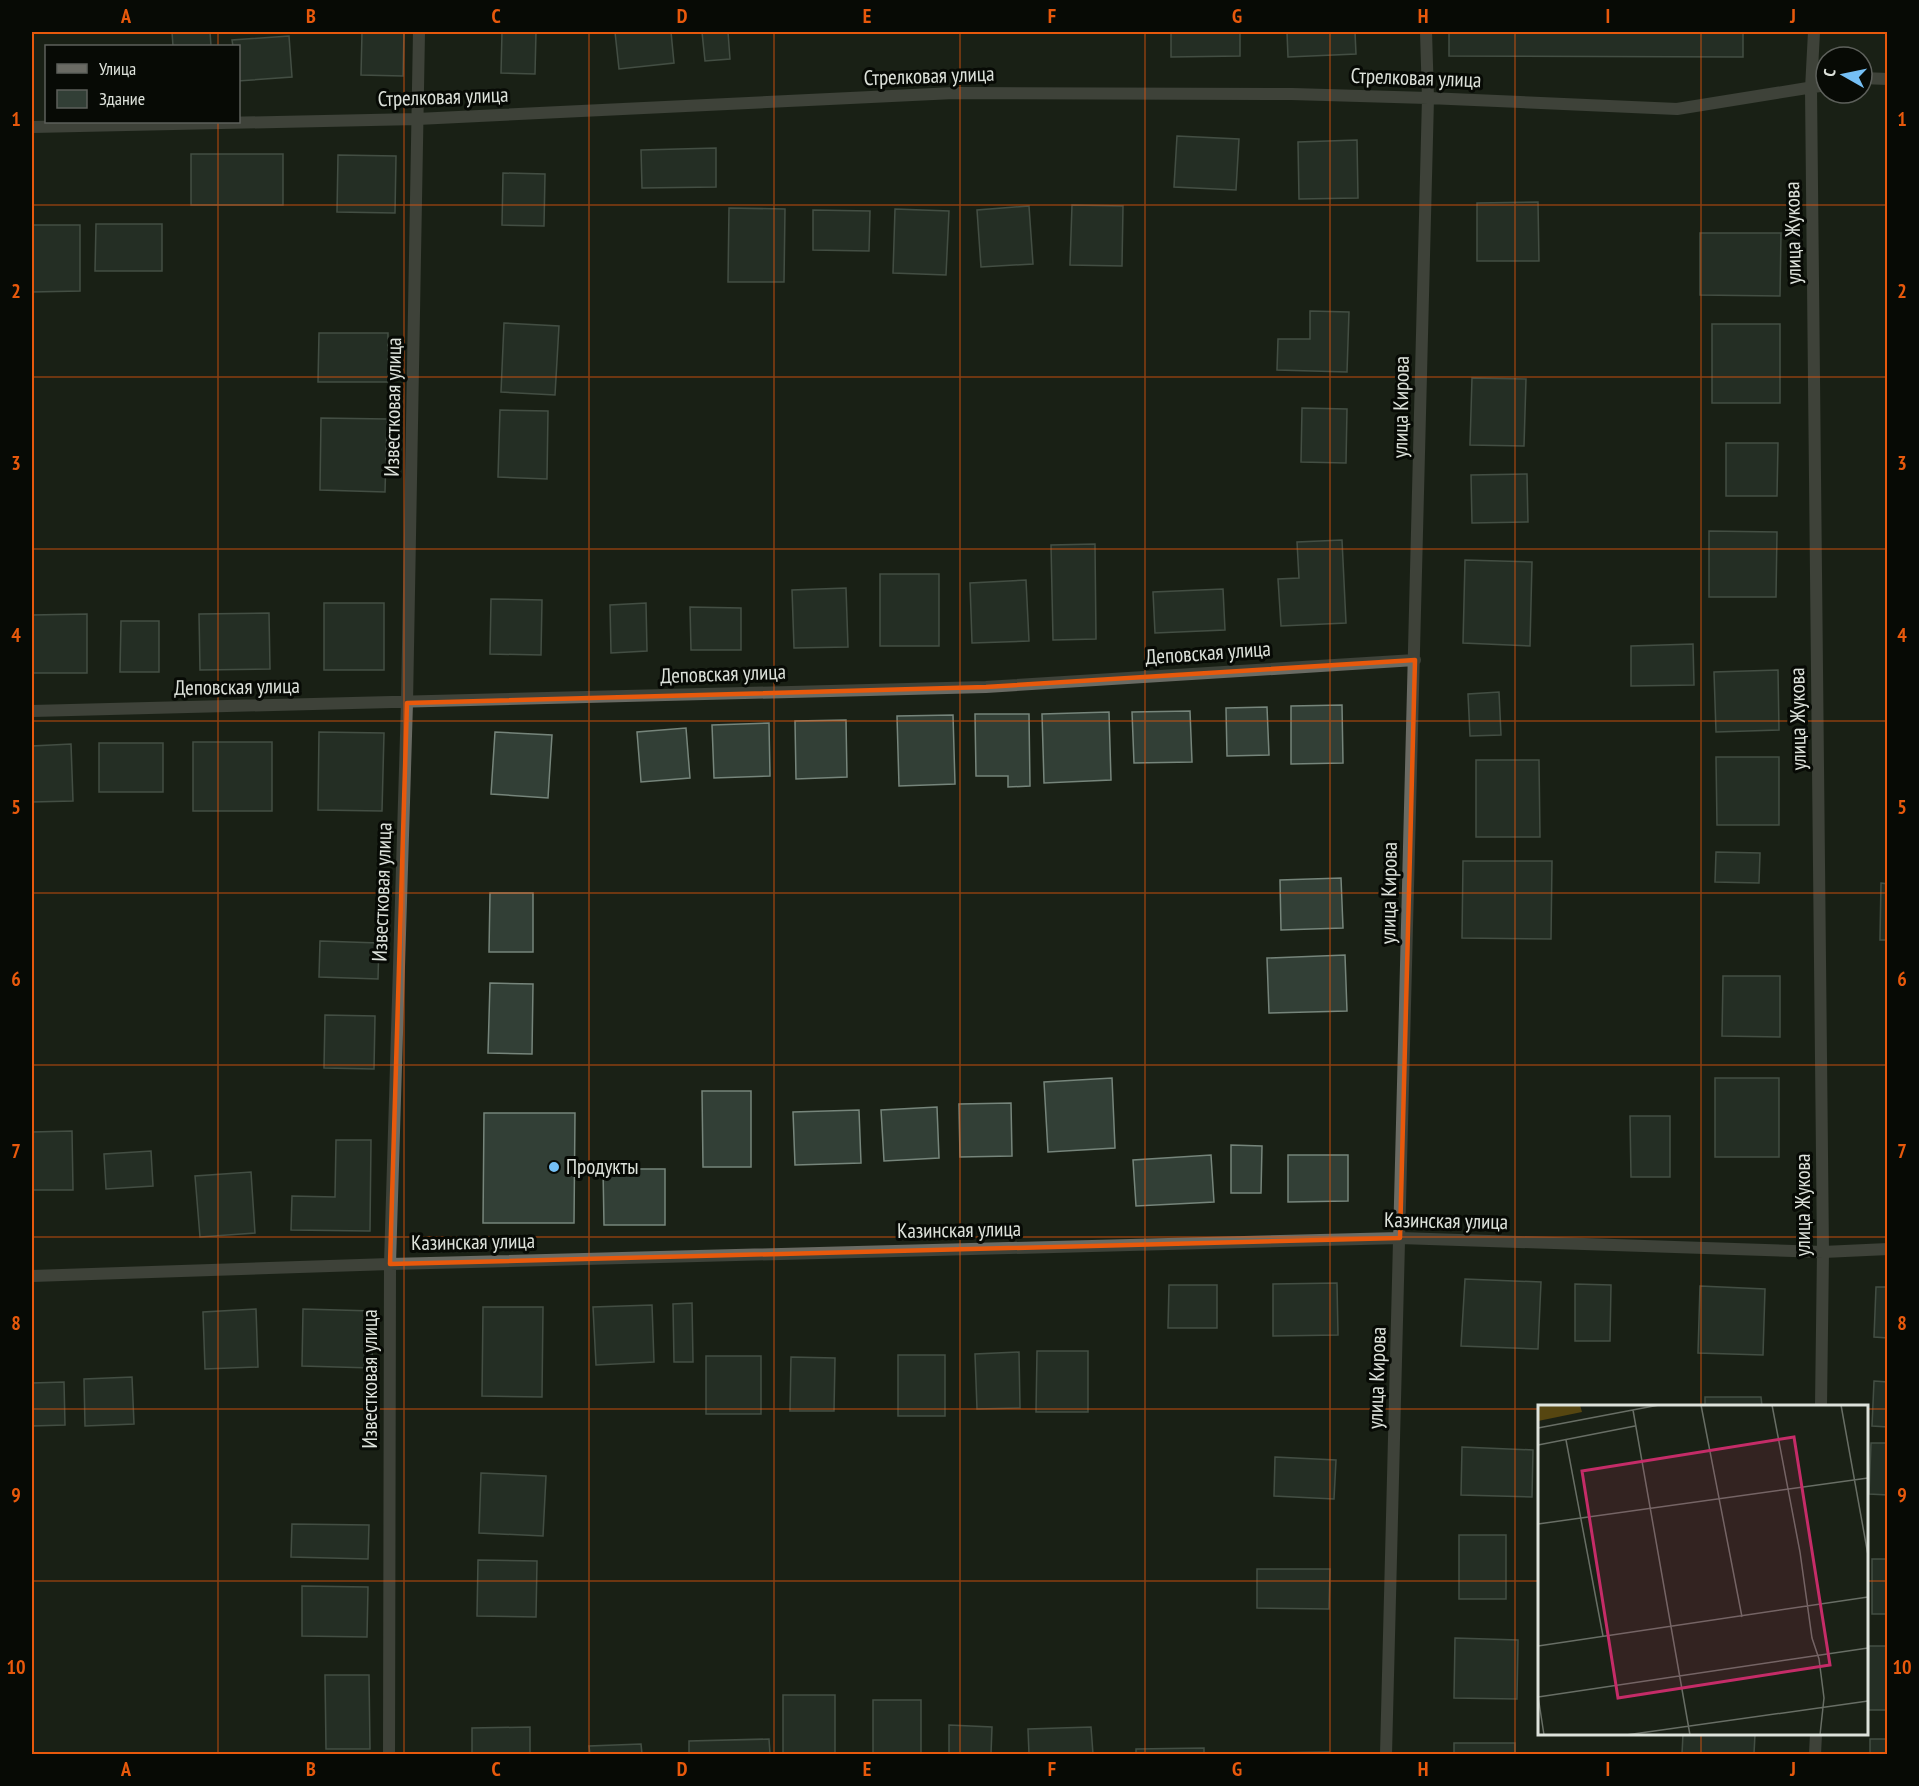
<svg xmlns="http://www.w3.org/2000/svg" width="1919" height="1786" font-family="'PT Sans Narrow',sans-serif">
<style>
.building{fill:#323f36;stroke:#76857b;stroke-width:1.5}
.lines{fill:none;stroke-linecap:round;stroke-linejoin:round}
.minor{stroke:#6a6b64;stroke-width:12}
.marked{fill:none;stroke:#e8590c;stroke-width:4.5;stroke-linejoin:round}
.grid{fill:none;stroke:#e8590c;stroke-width:1.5;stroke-opacity:0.55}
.poi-dot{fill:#75c0f6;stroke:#070a05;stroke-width:2}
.labels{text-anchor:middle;stroke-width:6;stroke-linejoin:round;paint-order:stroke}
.street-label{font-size:21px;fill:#dde2db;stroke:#070a05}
.poi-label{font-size:21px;fill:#dde2db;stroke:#070a05;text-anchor:start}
.inset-road{fill:none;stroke:#686e65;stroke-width:1.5}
.view{fill:#c52c68;fill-opacity:0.15;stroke:#c52c68;stroke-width:3}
.inset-edge{fill:none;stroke:#dde2db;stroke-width:3}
.neatline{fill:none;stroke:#e8590c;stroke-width:2}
.grid-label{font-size:20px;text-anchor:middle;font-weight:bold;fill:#e8590c}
</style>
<rect width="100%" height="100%" fill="#1a2116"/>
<path class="building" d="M172 32H210L211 46H173Z
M362 32H404L403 76 361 75Z
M502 32H536L535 74 501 73Z
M615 32H671L674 63 619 69Z
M702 32H728L730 59 705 61Z
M1171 32H1240V56L1171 57Z
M1287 32H1355L1356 54 1288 57Z
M1449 32H1743V57L1449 56Z
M289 36 292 77 238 81V46H233L232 40Z
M1177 136 1239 139 1236 190 1174 187Z
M1357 140 1358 198 1299 199 1298 142Z
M716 148V187L642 188 641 150Z
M191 154H283V205H191Z
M338 155 396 156 395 213 337 212Z
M503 173 545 174 544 226 502 225Z
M1538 202 1539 261H1477V203Z
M1072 205 1123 206 1122 266 1070 265Z
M1029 206 1033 264 981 267 977 210Z
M729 208 785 209 784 282H728Z
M895 209 949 211 946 275 893 273Z
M813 210 870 211 869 251 813 250Z
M96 224H162V271H95Z
M32 225H80V291L32 292Z
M1700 233H1781L1780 296 1700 295Z
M1310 311 1349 312 1347 372 1277 370 1278 339H1310Z
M504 323 559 326 555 395 501 392Z
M1712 324H1780V403H1712Z
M319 333H388V382H318Z
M1472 378 1526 379 1524 446 1470 445Z
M1302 408 1347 409 1346 463 1301 462Z
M500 410 548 411 547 479 498 477Z
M321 418 387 419 385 492 320 490Z
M1726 443H1778L1777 496H1726Z
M1527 474 1528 522 1472 523 1471 475Z
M1709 531 1777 532 1776 597H1709Z
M1342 540 1346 623 1281 626 1278 579 1299 578 1297 542Z
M1095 544 1096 639 1053 640 1051 545Z
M1465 560 1532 562 1530 646 1463 643Z
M880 574H939V646H880Z
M1026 580 1029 641 972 643 970 583Z
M846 588 848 647 794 648 792 590Z
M1223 589 1225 630 1155 633 1153 592Z
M491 599 542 600 541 655 490 654Z
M324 603H384V670H324Z
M646 603 647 651 611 653 610 605Z
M690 607 741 608V650H691Z
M269 613 270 669 200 670 199 614Z
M87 614V673H33L32 615Z
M121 621H159V672H120Z
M1693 644 1694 685 1631 686V646Z
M1778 670 1779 730 1716 732 1714 672Z
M1499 692 1501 735 1470 736 1468 694Z
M1342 705 1343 763 1291 764V706Z
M1267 707 1269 755 1227 756 1226 708Z
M1190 711 1192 762 1134 763 1132 712Z
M1109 712 1111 780 1044 783 1042 714Z
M975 714H1029L1030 786 1008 787V776H976Z
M953 715 955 784 899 786 897 716Z
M846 720 847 777 796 779 795 721Z
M769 723 770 776 714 778 712 725Z
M686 728 690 778 641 782 637 732Z
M319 732 384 733 382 811 318 810Z
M495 732 552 735 548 798 491 794Z
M193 742H272V811H193Z
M99 743H163V792H99Z
M71 744 73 801 32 802V746Z
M1716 757H1779V825H1717Z
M1476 760H1539L1540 837H1476Z
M1716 852 1760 853 1759 883 1715 882Z
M1463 861H1552L1551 939 1462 938Z
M1341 878 1343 928 1281 930 1280 880Z
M1881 883 1888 884V940H1880Z
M490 893H533V952H489Z
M320 941 379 943 378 979 319 977Z
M1345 955 1347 1011 1269 1013 1267 958Z
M1723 976H1780V1037L1722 1036Z
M490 983 533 984 532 1054 488 1053Z
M325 1015 375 1016 374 1069 324 1068Z
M1112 1078 1115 1148 1048 1152 1044 1082Z
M1715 1078H1779V1157H1715Z
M702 1091H751V1167H703Z
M1011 1103 1012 1156 960 1157 959 1104Z
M937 1107 939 1158 884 1161 881 1110Z
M859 1110 861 1163 795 1165 793 1112Z
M484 1113H575L574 1223H483Z
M1630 1116H1670V1177H1631Z
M72 1131 73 1190H32V1132Z
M336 1140H371L370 1231 291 1230 292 1196 335 1197Z
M1231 1145 1262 1146 1261 1193H1231Z
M151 1151 153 1186 106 1189 104 1154Z
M1211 1155 1214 1202 1136 1206 1133 1160Z
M1288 1155H1348V1201L1288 1202Z
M603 1169H665V1225H604Z
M251 1172 255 1233 200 1237 195 1176Z
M1465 1279 1541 1282 1538 1349 1461 1346Z
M1337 1283 1338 1335 1273 1336V1284Z
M1575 1284 1611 1285 1610 1341H1575Z
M1169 1285H1217V1328H1168Z
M1700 1286 1765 1289 1763 1355 1698 1353Z
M1876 1287H1888V1338L1874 1337Z
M692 1303 693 1362H674L673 1304Z
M652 1305 654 1362 596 1365 593 1307Z
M483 1307H543L542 1397 482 1396Z
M256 1309 258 1367 205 1369 203 1312Z
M303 1309 373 1311 372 1368 302 1366Z
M1037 1351H1088V1412H1036Z
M1019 1352 1020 1408 977 1409 975 1354Z
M898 1355H945V1416H898Z
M706 1356H761V1414H706Z
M791 1357 835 1358 834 1411H790Z
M132 1377 134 1424 85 1426 84 1379Z
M1874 1381 1888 1382V1427L1872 1426Z
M64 1382 65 1425 32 1426V1383Z
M1705 1397H1761L1762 1406H1705Z
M1871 1443H1888V1495L1869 1494Z
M1462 1447 1533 1450 1532 1497 1461 1495Z
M1275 1457 1336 1460 1334 1499 1274 1496Z
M481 1473 546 1476 543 1536 479 1533Z
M292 1524 369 1525 368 1559 291 1557Z
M1459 1535H1506V1599H1459Z
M1872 1559H1888V1614H1872Z
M478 1560 537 1561 536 1617 477 1616Z
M1257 1569H1330L1329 1609 1257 1608Z
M302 1586 368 1587 367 1637 302 1636Z
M1455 1638 1518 1640 1517 1699 1454 1698Z
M1869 1646H1888V1710H1868Z
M325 1675H369L370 1749H326Z
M783 1695H835V1754H783Z
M873 1700H921V1754H873Z
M949 1725 992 1727 991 1754H949Z
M530 1727V1754H472V1728Z
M1091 1727 1093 1754H1029L1028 1729Z
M1683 1734H1755L1754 1754H1682Z
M769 1739 770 1754H689V1741Z
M1870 1739H1888V1754H1870Z
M1454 1743H1515V1754H1454Z
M641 1744 642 1754H590L589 1746Z
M1204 1748V1754H1136V1749Z
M1329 1752V1754H1262V1753Z"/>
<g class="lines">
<path class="minor" d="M1814 32 1811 89 1823 1252 1821 1406
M1862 78 1888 79
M32 127 417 119 954 93 1292 94 1428 98 1677 109 1826 85
M32 711 986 687 1415 660
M32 1276 390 1264 1400 1238 1823 1252 1888 1249
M389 1754 390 1264 407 703 419 32
M1386 1754 1428 98 1426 32
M1815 1754 1816 1734"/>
</g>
<path d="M0 0H1919V1786H0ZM1415 660 1400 1238 390 1264 407 703 986 687Z" fill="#1a2116" fill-opacity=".55" fill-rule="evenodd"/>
<path class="marked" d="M1415 660 1400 1238 390 1264 407 703 986 687Z"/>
<path class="grid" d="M218 32V46M404 32V1754M589 32V1754M774 32V1754M960 32V1754M1145 32V1754M1330 32V1754M1515 32V1754M1701 32V1406M218 122V1754M32 205H1888M32 377H1888M32 549H1888M32 721H1888M32 893H1888M32 1065H1888M32 1237H1888M32 1409H1540M1866 1409H1888M32 1581H1540M1866 1581H1888M1701 1734V1754"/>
<circle class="poi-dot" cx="554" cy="1167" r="6"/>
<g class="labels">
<g class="street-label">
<text transform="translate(929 76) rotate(-2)" y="7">Стрелковая улица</text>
<text transform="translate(1416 78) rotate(2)" y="7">Стрелковая улица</text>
<text transform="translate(443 97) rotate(-2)" y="7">Стрелковая улица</text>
<text transform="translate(1793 233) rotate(-91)" y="7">улица Жукова</text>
<text transform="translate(393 407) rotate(-89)" y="7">Известковая улица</text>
<text transform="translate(1401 407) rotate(-89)" y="7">улица Кирова</text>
<text transform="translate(1208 653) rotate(-4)" y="7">Деповская улица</text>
<text transform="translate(723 674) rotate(-2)" y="7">Деповская улица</text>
<text transform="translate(237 687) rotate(-1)" y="7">Деповская улица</text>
<text transform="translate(1798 719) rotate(-91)" y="7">улица Жукова</text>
<text transform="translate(382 892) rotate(-88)" y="7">Известковая улица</text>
<text transform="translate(1389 893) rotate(-89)" y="7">улица Кирова</text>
<text transform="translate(1803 1205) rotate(-90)" y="7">улица Жукова</text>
<text transform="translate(1446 1221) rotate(1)" y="7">Казинская улица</text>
<text transform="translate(959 1230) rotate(-1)" y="7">Казинская улица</text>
<text transform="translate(473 1242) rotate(-1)" y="7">Казинская улица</text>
<text transform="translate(1377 1378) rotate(-88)" y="7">улица Кирова</text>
<text transform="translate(370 1379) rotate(-90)" y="7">Известковая улица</text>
</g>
<g class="poi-label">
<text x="566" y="1174">Продукты</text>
</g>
</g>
<g transform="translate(1538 1405)">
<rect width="330" height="330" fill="#1a2116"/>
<path d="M0 0H42L44 7 0 16Z" fill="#564611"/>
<path class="inset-road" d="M163 0 204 212M234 0 262 147 274 233 281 254 286 293 282 330M303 0 330 150M95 5 152 330M0 23 121 0M28 35 65 231M0 40 97 21M0 119 330 73M0 241 330 192M0 291 6 330M0 292 330 243M88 330 330 296"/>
<path class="view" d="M256 32 292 260 80 293 44 66Z"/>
<rect width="330" height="330" class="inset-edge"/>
</g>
<rect width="1919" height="1786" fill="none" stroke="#070a05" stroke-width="66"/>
<rect x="45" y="45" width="195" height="78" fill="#070a05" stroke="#5d605b" stroke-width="1.5"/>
<rect x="57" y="64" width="30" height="9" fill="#6a6b64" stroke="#5d605b" stroke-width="1.5"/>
<text x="99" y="75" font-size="18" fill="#dde2db">Улица</text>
<rect x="57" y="90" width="30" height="18" fill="#323f36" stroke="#5d605b" stroke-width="1.5"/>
<text x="99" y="105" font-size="18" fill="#dde2db">Здание</text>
<g transform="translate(1844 75) rotate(279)"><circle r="28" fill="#070a05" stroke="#5d605b" stroke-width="1.5"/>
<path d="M0-4.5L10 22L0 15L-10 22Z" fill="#75c0f6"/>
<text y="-9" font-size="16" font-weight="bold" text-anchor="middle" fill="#dde2db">С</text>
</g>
<rect x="33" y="33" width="1853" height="1720" class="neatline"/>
<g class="grid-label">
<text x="126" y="23">A</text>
<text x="311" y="23">B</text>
<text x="496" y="23">C</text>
<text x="682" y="23">D</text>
<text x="867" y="23">E</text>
<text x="1052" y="23">F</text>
<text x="1237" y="23">G</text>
<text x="1423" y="23">H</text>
<text x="1608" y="23">I</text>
<text x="1793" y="23">J</text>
<text x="16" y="126">1</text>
<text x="1902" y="126">1</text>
<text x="16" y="298">2</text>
<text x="1902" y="298">2</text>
<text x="16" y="470">3</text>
<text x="1902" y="470">3</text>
<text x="16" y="642">4</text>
<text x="1902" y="642">4</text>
<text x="16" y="814">5</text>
<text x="1902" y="814">5</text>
<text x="16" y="986">6</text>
<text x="1902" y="986">6</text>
<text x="16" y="1158">7</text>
<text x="1902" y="1158">7</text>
<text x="16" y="1330">8</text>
<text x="1902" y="1330">8</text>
<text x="16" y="1502">9</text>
<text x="1902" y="1502">9</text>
<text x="16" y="1674">10</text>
<text x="1902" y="1674">10</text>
<text x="126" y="1776">A</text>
<text x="311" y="1776">B</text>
<text x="496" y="1776">C</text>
<text x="682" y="1776">D</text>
<text x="867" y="1776">E</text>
<text x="1052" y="1776">F</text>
<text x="1237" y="1776">G</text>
<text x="1423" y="1776">H</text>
<text x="1608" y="1776">I</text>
<text x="1793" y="1776">J</text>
</g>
</svg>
